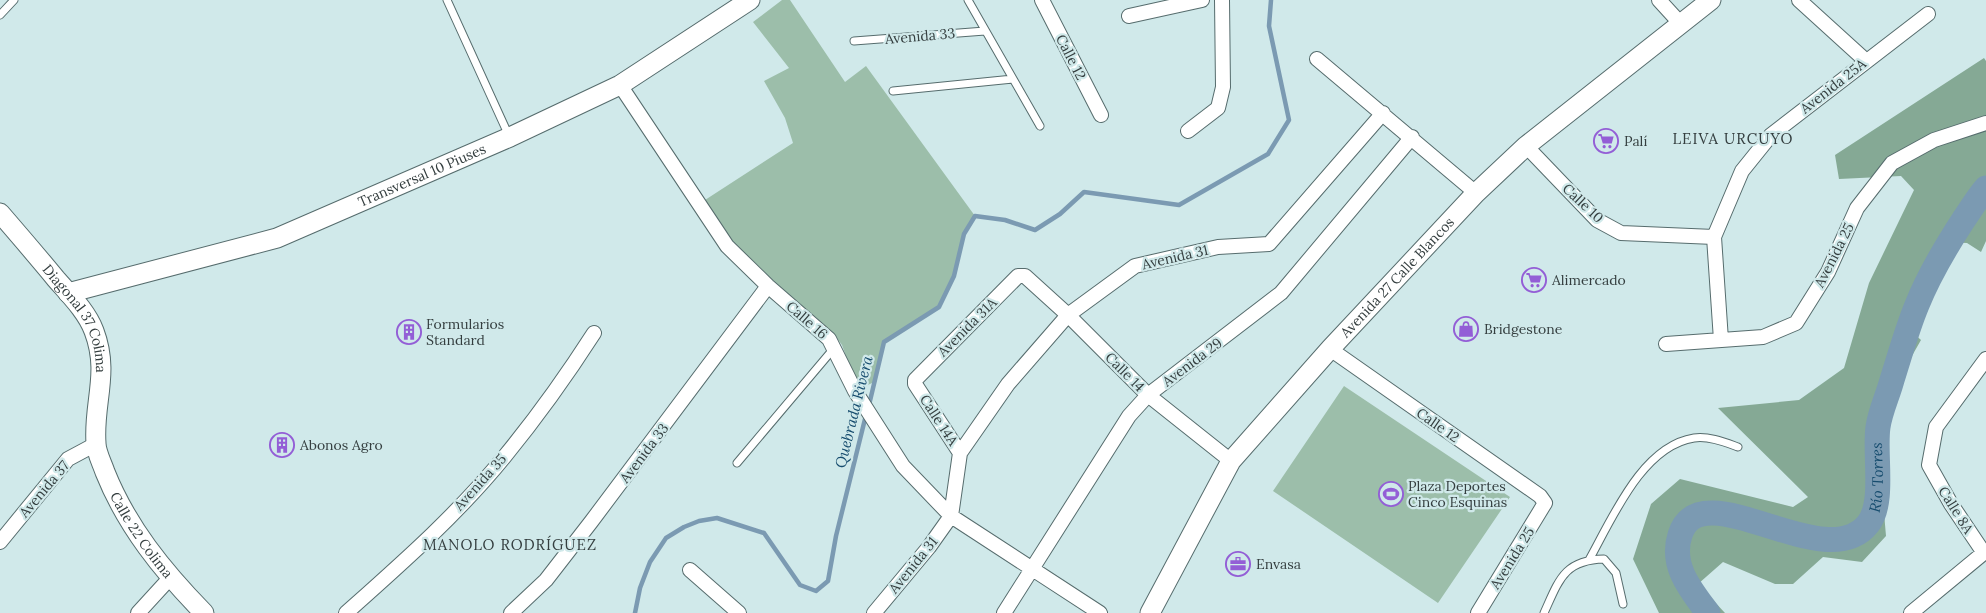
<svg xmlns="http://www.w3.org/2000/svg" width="1986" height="613" font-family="Lora,serif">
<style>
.green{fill:#9cbeaa}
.forest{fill:#85a995}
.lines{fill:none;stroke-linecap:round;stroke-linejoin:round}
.stream{stroke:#7b9ab2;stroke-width:4.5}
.river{stroke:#7b9ab2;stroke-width:25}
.lane-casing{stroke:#566c6d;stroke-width:9}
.street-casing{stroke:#566c6d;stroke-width:16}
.secondary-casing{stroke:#566c6d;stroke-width:21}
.lane{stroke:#fff;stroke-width:7}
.street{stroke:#fff;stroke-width:14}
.secondary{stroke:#fff;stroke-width:19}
.labels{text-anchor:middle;stroke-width:4.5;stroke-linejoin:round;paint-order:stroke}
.street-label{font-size:14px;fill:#343e3f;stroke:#d0e9ea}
.poi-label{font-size:14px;fill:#343e3f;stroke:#d0e9ea;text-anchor:start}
.neighbourhood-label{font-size:15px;letter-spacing:1px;fill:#343e3f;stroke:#d0e9ea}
.water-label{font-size:15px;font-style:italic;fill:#164c6e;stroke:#d0e9ea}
</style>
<rect width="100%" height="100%" fill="#d0e9ea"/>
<path class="green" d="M782 0H790L845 82 866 66 975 216 964 234 954 276 939 307 884 342 874 382 858 390 842 345 836 337 775 283 734 244 705 200 793 143 785 118 764 81 789 68 753 22Z
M1344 386 1510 497 1438 603 1273 491Z"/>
<path class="forest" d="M1984 58 1986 61V241L1981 252 1967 243 1942 242 1927 270 1925 301 1903 324 1921 340 1876 419 1886 536 1862 562 1823 557 1793 584H1775L1723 562 1698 584 1725 613H1659L1633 559 1651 504 1680 479 1793 507 1808 497 1718 408 1799 400 1844 368 1869 283 1914 190 1901 176 1839 179 1835 155Z"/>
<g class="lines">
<path class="stream" d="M869 405 884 342 939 307 954 276 964 234 975 216 1005 220 1035 230 1060 214 1084 192 1179 205 1268 154 1289 120 1269 26 1271 0
M635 613 640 588 650 562 666 538 684 527 699 521 717 518 764 533 800 585 816 591 828 581 836 536 866 415"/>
<path class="river" id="s1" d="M1708 613C1691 590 1670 566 1680 535 1701 469 1825 578 1868 524 1885 503 1874 454 1878 427 1880 412 1888 395 1892 380 1900 355 1907 329 1917 305 1929 275 1947 245 1964 219 1971 209 1978 197 1986 188"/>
<defs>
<path id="lane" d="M447 0 509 136
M968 0 1040 126
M0 15 14 0
M854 41 985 31
M893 91 1013 79
M737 463 835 347
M1589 560C1612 519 1642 446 1694 438 1709 436 1724 442 1738 447
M1544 613C1559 580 1564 560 1604 559L1616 573 1623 604"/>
<path id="street" d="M1042 0 1101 115
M1659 0 1680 23
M1799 0 1865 60
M1129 16 1202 0
M1317 59 1476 193
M620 85 727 246 768 286 829 339 855 391 903 466 951 516 1100 613
M1188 131 1218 108 1223 87 1222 0
M1526 146 1597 220 1621 233 1714 237
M1721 340 1714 237 1742 171 1771 135 1928 14
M1666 344 1763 337 1796 323 1828 272 1857 208 1892 163 1934 140 1986 123
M1330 349 1540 496 1545 503 1478 613
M960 453 1008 384 1068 315 1135 266 1218 247 1269 244 1383 113
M0 542 68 459 96 444
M1984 553 1951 504 1929 465 1936 427 1986 359
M690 570 739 613
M138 613 170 578
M346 613C401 564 458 514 505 456 537 417 567 375 594 333
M511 613 546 580 591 522 768 286
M874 613 929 547 951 516 960 453 915 384V380L1018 276H1025L1068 315 1148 395 1231 461
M1004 613 1129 416 1148 395 1281 293 1412 137
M1911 613 1986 551"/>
<g id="secondary">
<path id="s2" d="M0 213C19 235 38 257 56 279 70 295 87 312 94 331 110 373 93 403 96 443 96 452 102 463 105 472 127 527 163 571 204 613"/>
<path id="s3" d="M68 293 277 238 510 137 620 85 750 0"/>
<path id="s4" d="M1150 613 1231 461 1330 349 1476 193 1526 146 1711 0"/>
</g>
</defs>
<use href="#lane" class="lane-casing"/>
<use href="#street" class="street-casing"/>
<use href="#secondary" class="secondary-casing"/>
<use href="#lane" class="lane"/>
<use href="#street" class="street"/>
<use href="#secondary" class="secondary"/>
</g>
<defs>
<symbol id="supermarket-ring" viewBox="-11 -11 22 22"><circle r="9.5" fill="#d0e9ea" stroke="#935ed6" stroke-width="1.5"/><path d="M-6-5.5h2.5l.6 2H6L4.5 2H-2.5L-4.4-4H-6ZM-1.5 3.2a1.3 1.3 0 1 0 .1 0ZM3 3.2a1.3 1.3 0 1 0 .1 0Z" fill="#935ed6"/></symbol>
<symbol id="shop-ring" viewBox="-11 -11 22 22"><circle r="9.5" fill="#d0e9ea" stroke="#935ed6" stroke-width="1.5"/><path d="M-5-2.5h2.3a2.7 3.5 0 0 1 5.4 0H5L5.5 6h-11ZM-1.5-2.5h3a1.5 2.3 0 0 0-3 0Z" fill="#935ed6"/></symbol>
<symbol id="building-ring" viewBox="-11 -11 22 22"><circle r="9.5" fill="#d0e9ea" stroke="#935ed6" stroke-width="1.5"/><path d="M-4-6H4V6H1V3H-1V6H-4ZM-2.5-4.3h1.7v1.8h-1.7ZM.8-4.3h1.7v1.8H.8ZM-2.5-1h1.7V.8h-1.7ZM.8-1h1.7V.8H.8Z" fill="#935ed6"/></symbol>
<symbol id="stadium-ring" viewBox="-11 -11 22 22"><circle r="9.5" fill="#d0e9ea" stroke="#935ed6" stroke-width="1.5"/><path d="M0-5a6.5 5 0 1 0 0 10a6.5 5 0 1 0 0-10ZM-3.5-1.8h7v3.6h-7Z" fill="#935ed6"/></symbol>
<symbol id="office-ring" viewBox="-11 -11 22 22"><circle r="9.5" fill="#d0e9ea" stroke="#935ed6" stroke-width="1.5"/><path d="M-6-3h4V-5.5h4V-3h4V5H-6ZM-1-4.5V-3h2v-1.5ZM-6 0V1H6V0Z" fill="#935ed6"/></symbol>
</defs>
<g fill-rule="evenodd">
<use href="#supermarket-ring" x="1592" y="127" width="28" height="28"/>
<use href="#supermarket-ring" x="1520" y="266" width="28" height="28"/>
<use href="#shop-ring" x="1452" y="315" width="28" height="28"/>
<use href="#building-ring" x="395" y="318" width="28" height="28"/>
<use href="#building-ring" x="268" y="431" width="28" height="28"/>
<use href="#stadium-ring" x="1377" y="480" width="28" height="28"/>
<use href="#office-ring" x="1224" y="550" width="28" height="28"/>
</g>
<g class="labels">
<g class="street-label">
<text transform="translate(920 36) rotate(-5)" y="5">Avenida 33</text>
<text transform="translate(1071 57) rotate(63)" y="5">Calle 12</text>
<text transform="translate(1833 86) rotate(-38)" y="5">Avenida 25A</text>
<text dy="5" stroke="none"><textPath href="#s3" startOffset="374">Transversal 10 Piuses</textPath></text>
<text transform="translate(1583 203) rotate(43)" y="5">Calle 10</text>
<text transform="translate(1834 255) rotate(-63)" y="5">Avenida 25</text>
<text transform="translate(1175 257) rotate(-13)" y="5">Avenida 31</text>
<text dy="5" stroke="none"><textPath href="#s4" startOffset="420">Avenida 27 Calle Blancos</textPath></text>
<text transform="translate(807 320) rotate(41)" y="5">Calle 16</text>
<text dy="5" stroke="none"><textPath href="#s2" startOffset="132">Diagonal 37 Colima</textPath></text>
<text transform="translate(967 327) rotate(-45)" y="5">Avenida 31A</text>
<text transform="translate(1192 362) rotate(-37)" y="5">Avenida 29</text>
<text transform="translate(1125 372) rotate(45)" y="5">Calle 14</text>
<text transform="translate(939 420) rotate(57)" y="5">Calle 14A</text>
<text transform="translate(1438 425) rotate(35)" y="5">Calle 12</text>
<text transform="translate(644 453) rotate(-53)" y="5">Avenida 33</text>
<text transform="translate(480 482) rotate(-48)" y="5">Avenida 35</text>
<text transform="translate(44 489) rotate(-50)" y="5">Avenida 37</text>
<text transform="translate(1956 510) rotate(58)" y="5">Calle 8A</text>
<text dy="5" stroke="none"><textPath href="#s2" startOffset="368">Calle 22 Colima</textPath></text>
<text transform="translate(1512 558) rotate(-58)" y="5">Avenida 25</text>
<text transform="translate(913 565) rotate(-51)" y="5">Avenida 31</text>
</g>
<g class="poi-label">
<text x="1624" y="146">Palí</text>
<text x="1552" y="285">Alimercado</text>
<text x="426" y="329">Formularios<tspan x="426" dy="16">Standard</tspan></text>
<text x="1484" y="334">Bridgestone</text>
<text x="300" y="450">Abonos Agro</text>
<text x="1408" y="491">Plaza Deportes<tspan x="1408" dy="16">Cinco Esquinas</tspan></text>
<text x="1256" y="569">Envasa</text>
</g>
<g class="neighbourhood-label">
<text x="1733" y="144">LEIVA URCUYO</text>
<text x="510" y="550">MANOLO RODRÍGUEZ</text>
</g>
<g class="water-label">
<text transform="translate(854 412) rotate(-76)" y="5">Quebrada Rivera</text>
<text dy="5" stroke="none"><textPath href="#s1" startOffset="341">Río Torres</textPath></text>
</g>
</g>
</svg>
